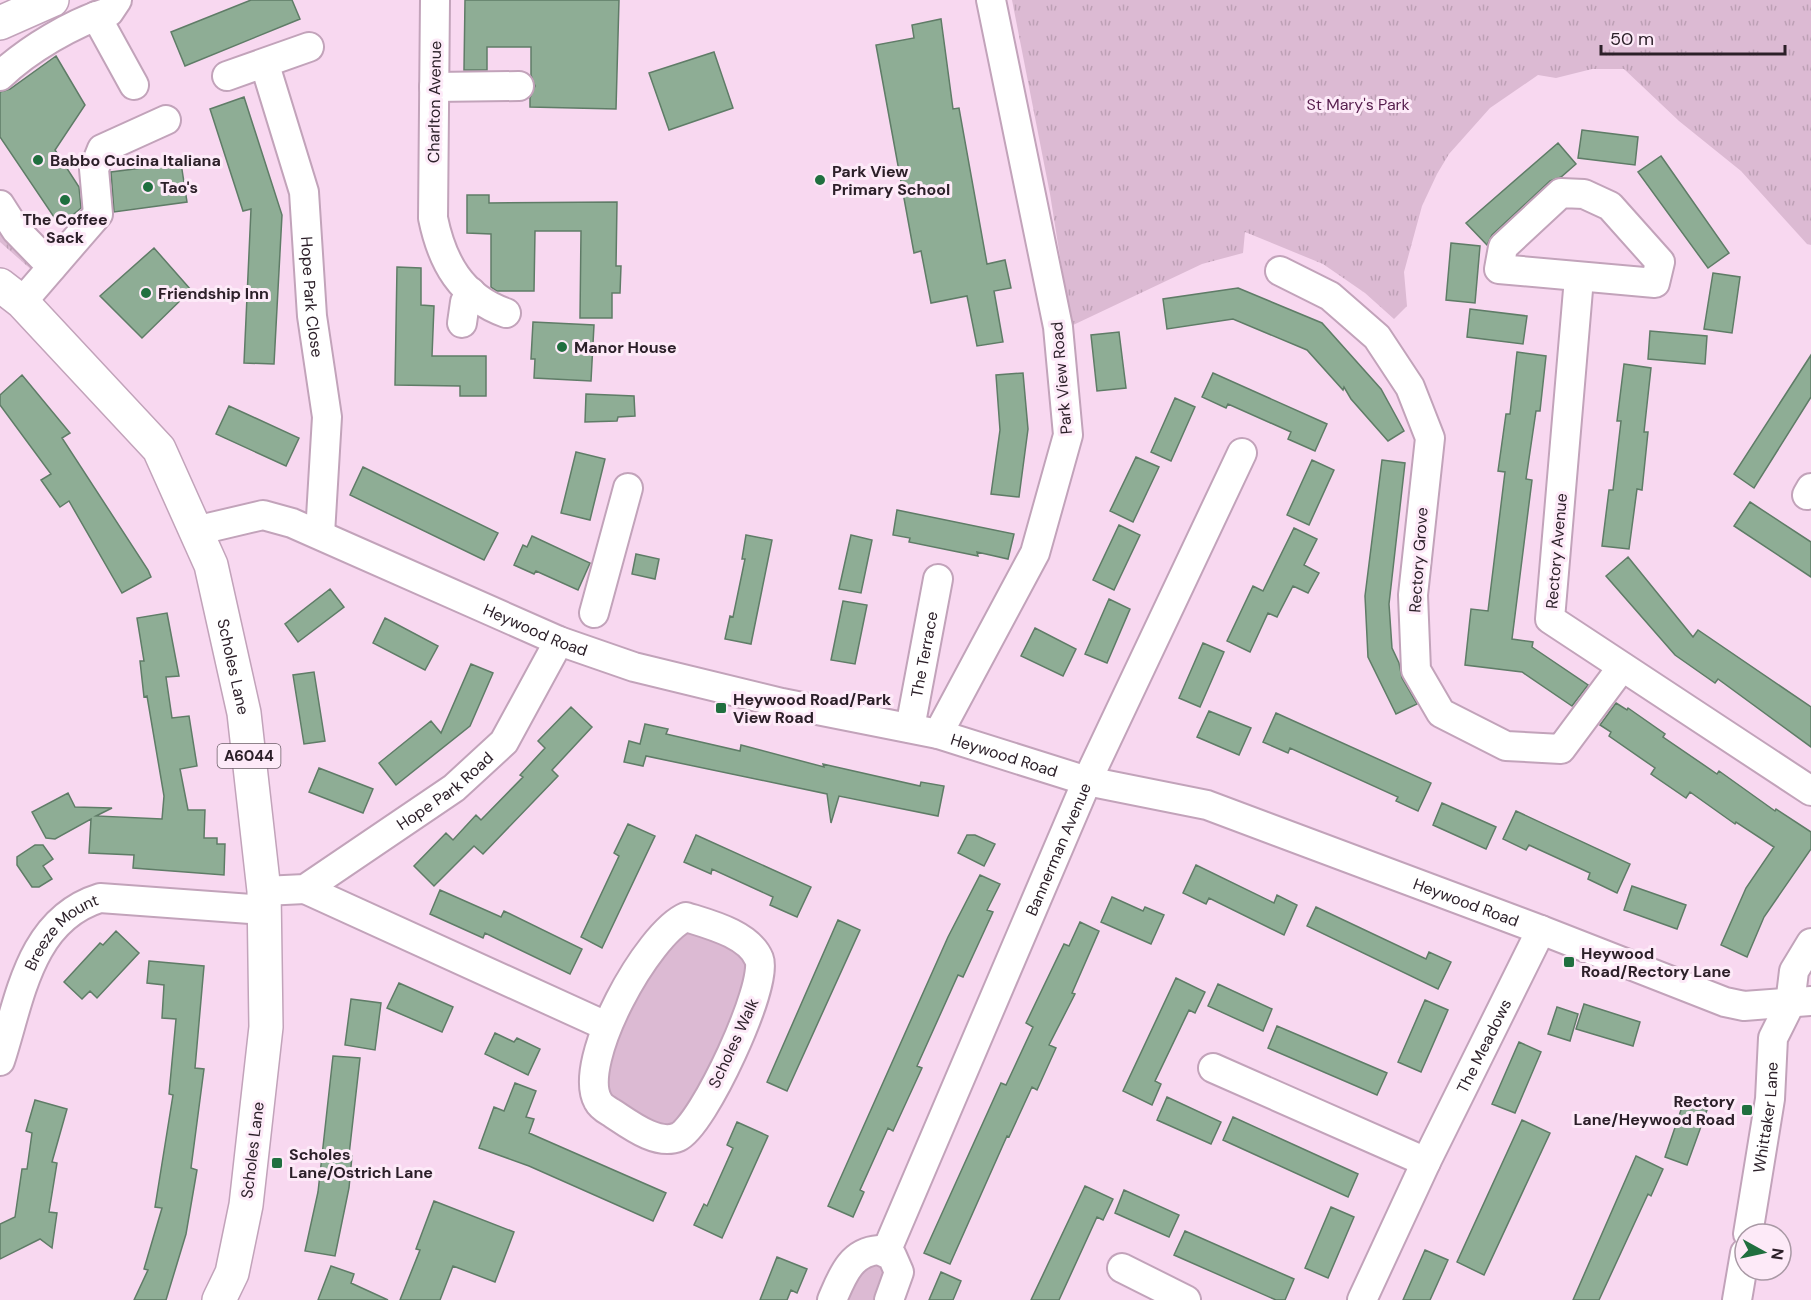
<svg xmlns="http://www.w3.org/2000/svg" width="1811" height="1300" font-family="'DM Sans',sans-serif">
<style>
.grass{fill:#dcbad3}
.park{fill:url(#park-tufts)}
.building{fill:#8ead95;stroke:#5f7c67;stroke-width:1.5}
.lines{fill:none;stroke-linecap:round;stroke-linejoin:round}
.minor-casing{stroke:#c2a3ba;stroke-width:32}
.major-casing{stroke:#c2a3ba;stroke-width:36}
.highway-casing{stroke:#c2a3ba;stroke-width:36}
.minor{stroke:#fff;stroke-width:28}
.major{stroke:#fff;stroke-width:33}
.highway{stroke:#fff;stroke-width:33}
.poi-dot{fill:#206f3f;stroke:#fdeaf8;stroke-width:2}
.labels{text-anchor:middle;stroke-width:6;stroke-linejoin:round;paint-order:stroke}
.shield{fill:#fdeaf8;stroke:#6b5d67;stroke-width:1.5}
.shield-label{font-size:15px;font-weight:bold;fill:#2c2029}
.street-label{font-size:16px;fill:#2c2029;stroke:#fdeaf8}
.park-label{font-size:16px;fill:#561c4c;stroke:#fdeaf8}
.poi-label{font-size:16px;font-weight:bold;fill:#2c2029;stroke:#fdeaf8;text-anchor:start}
</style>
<defs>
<pattern id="park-tufts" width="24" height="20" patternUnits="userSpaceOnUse" patternTransform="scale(1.5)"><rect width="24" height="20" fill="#dcbad3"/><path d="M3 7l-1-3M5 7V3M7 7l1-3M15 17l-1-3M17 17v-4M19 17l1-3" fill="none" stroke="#bda0b5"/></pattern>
</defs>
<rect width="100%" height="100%" fill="#f8d8f0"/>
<path class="grass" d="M685 928C702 933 746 948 748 969 752 1000 695 1093 680 1124L669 1130 607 1101 603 1061 619 1016Z
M873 1263 889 1268 879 1300H844L856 1274Z"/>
<path class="park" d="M1012 0H1811V245L1807 244 1741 171 1679 121 1624 69H1592L1556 78 1538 75 1490 108 1449 154 1437 174 1422 206 1404 272 1407 306 1394 319 1365 293 1323 264 1245 232 1243 253 1202 264 1071 326 1050 194Z
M0 224 35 273 0 242Z"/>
<path class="building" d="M251 0H292L300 19 185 66 171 32Z
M465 0H619L616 109 530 107V98L535 86 531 75V47H487V70H464Z
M941 19 953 109 959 108 987 264 1005 260 1011 288 994 291 1003 342 977 346 967 296 931 303 921 251 914 253 876 45 914 38 912 25Z
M714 52 733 108 669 130 649 73Z
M56 56 85 105 55 150 79 187 81 208 60 226 0 137V92L10 89Z
M244 97 282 215 274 364 244 363 251 209 243 211 210 109Z
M1582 130 1638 137 1635 165 1578 158Z
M1558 143 1576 164 1561 177 1550 181 1492 235 1487 245 1466 223Z
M1661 156 1729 253 1708 268 1638 172Z
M181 163 187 202 114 212 111 172Z
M467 195H489V203L617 202 616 266H621L620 293H612V318H580L581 231H535L534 291H497L491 287V234L467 233Z
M1451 243 1480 246 1475 303 1446 300Z
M154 248 191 290 142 338 100 296Z
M397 267 421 268V305L434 306 432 356H486V396H460V386L395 385Z
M1713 273 1740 277 1732 333 1704 329Z
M1238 288 1322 323 1381 389 1404 431 1388 441 1351 399 1344 387 1343 390 1307 350 1233 319 1167 329 1163 299Z
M1470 309 1527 316 1523 344 1467 337Z
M533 322 594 325 591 381 534 378 535 359H531Z
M1650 331 1707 336 1705 364 1648 359Z
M1119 332 1126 388 1097 391 1091 335Z
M1517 352 1546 356 1540 411H1536L1526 479 1532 480 1512 639 1533 642 1532 647 1588 685 1572 706 1522 672 1465 665 1471 609 1488 611 1505 472 1498 471 1506 414H1510Z
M1811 355V397L1754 488 1734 474Z
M1624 364 1651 368 1644 432H1648L1642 490 1637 489 1629 549 1602 546 1609 490H1613L1621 421H1617Z
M1023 373 1028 429 1019 497 991 494 1000 430 996 375Z
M1213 373 1327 424 1315 451 1288 439 1291 432 1228 404 1226 408 1202 397Z
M22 375 70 433 62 438 148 570 151 577 122 593 69 501 60 507 41 480 51 474 0 405V395Z
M586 394 634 396 635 416 618 417 617 421 585 422Z
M1175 398 1195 407 1171 461 1151 452Z
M229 406 299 438 286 466 216 434Z
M576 452 605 459 590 520 561 513Z
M1136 457 1159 467 1133 522 1110 511Z
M1312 460 1334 470 1309 525 1287 515Z
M1382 460 1405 463 1389 604 1392 648 1399 663 1402 678 1417 704 1396 714 1368 657 1365 596Z
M363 467 498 533 484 560 350 495Z
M1750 502 1811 542V577L1734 526Z
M897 510 1014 534 1008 559 977 552 978 556 909 542 910 538 893 535Z
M1119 525 1140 535 1114 590 1093 580Z
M1294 528 1317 539 1304 565 1319 573 1308 593 1293 586 1277 617 1268 613 1250 652 1227 641 1253 586 1263 591Z
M746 535 772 540 751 644 725 639 730 616 733 617 745 559H742Z
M851 535 872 540 861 593 839 589Z
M532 536 590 563 578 590 536 571 534 574 514 565 523 545 527 547Z
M636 554 659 559 655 579 632 574Z
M1628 557 1693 637 1698 630 1811 707V747L1718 679 1715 683 1675 655 1606 576Z
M330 589 344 607 298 642 285 624Z
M1109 599 1130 609 1107 663 1085 654Z
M843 601 867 605 855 664 831 660Z
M167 613 179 676 166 677 172 718 189 716 197 766 180 769 188 810H205L204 838H217V844H225L224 875 133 868 134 855 89 853 91 819 55 839 46 838 32 812 68 793 75 807 112 808 96 816 162 819 164 796 147 696 144 697 140 661H144L137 618Z
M385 618 438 646 425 670 373 643Z
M1035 628 1076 649 1063 676 1021 656Z
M1203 643 1224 652 1200 707 1179 698Z
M471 664 493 673 470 726 396 785 379 763 431 721 441 733Z
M314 672 325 741 304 744 293 675Z
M1616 703 1627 710 1628 708 1665 734 1663 737 1717 774 1719 771 1775 811 1776 809 1811 832V849L1764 917 1747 957 1721 945 1746 888 1774 847 1736 822 1735 824 1690 792 1686 798 1651 774 1655 768 1609 736 1611 732 1600 725Z
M571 707 592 727 552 770 558 776 483 854 474 846 434 886 414 866 446 833 453 840 476 815 481 820 523 777 520 775 545 748 538 741Z
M1209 711 1251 728 1239 755 1197 737Z
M1276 713 1431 783 1418 811 1396 801 1398 797 1290 748 1288 753 1263 742Z
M645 724 668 729 666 734 740 751 741 745 824 767 823 764 920 786 921 782 944 786 938 816 839 796 831 823 827 794 646 756 643 766 624 762 629 741 640 744Z
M319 768 373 789 363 813 309 792Z
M1442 803 1496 827 1486 849 1433 825Z
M1516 811 1630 864 1617 893 1588 879 1590 873 1529 845 1526 850 1503 839Z
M628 824 655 836 602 948 581 937 619 856 614 853Z
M696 835 811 887 797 917 770 905 773 897 712 869 711 874 684 862Z
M967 835H975L995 844 984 866 958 853Z
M35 845H43L53 859 43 866 52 879 39 887H32L17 865V857Z
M1196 865 1274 903 1277 895 1297 905 1284 935 1209 898 1206 904 1183 893Z
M980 875 1000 884 987 910 993 912 963 977 958 975 917 1066 922 1068 893 1131 888 1128 860 1190 864 1192 853 1217 828 1206 948 937Z
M1632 886 1686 905 1677 929 1624 910Z
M440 890 501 917 504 911 582 949 570 974 485 933 483 938 430 914Z
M1112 897 1143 911 1145 907 1164 915 1151 944 1101 922Z
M1316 907 1426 959 1429 952 1451 962 1438 989 1307 926Z
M838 920 860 930 787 1091 767 1082Z
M1080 922 1099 931 1072 993 1075 994 1049 1045 1056 1048 1037 1090 1032 1087 1009 1137 1007 1136 950 1264 924 1253 1001 1083 1006 1085 1033 1027 1026 1023 1064 944 1069 946Z
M116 931 139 953 97 998 90 991 82 999 64 982 100 943 103 945Z
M149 961 204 966 195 1068 204 1069 191 1168 197 1170 186 1234 166 1300H134L148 1270 144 1269 162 1208 155 1207 173 1095 169 1094 176 1019 162 1018 164 985 147 983Z
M1176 978 1205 992 1195 1013 1189 1010 1155 1081 1161 1084 1152 1105 1123 1091Z
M399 983 453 1007 442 1032 387 1008Z
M1218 984 1272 1009 1263 1031 1208 1006Z
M351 999 381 1003 375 1050 345 1045Z
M1425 1000 1448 1010 1421 1072 1398 1062Z
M1584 1004 1640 1022 1633 1046 1576 1029Z
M1557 1007 1578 1014 1570 1041 1548 1034Z
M1277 1026 1387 1073 1377 1095 1268 1048Z
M495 1033 514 1042 517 1038 540 1049 528 1075 485 1054Z
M1519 1042 1541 1052 1515 1113 1492 1104Z
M333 1056 360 1058 349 1155 352 1156 349 1188 335 1256 305 1251 318 1192Z
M515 1083 536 1091 526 1117 534 1119 529 1133 666 1193 653 1221 529 1166 479 1148 494 1107 504 1111Z
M1167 1097 1221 1122 1211 1144 1157 1120Z
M35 1100 67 1109 52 1162 57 1163 49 1212 57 1213 52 1248 40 1239 0 1259V1224L15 1217 22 1169H27L32 1133 26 1131Z
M1684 1101 1707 1110 1687 1165 1665 1157Z
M1233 1117 1358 1174 1348 1197 1223 1140Z
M1522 1120 1550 1133 1484 1275 1457 1262Z
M737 1122 768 1136 722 1238 694 1225 704 1204 707 1206 733 1148 727 1145Z
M1636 1156 1663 1169 1651 1196 1648 1194 1599 1300H1573Z
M1085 1186 1113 1199 1103 1220 1097 1217 1059 1300H1031Z
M1124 1190 1179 1215 1169 1237 1115 1213Z
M434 1201 514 1232 495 1282 453 1266 440 1300H400L420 1250 416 1249Z
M1331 1207 1354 1217 1328 1278 1305 1268Z
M1185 1231 1294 1279 1285 1300H1276L1174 1255Z
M1425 1250 1448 1260 1430 1300H1403Z
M777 1257 807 1269 797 1293 791 1290 787 1300H760Z
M331 1266 354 1274 351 1283 388 1300H318Z
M941 1272 961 1281 953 1300H929Z"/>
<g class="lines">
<defs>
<g id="minor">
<path d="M435 0 433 218C442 262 461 297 506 313"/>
<path d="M96 16 134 85"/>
<path id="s1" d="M265 65 304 192 312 316 327 417 320 534"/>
<path d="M0 76C27 50 74 22 109 12L117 0"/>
<path d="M227 76 309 47"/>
<path d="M434 87 519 86"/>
<path d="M1561 193 1584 194 1610 206 1660 262 1655 283 1499 269 1503 247Z"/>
<path d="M0 205 16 230 52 267"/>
<path d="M1280 271 1330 296 1377 337 1410 387 1430 438 1413 595 1416 670 1441 713 1506 746 1561 749 1622 667"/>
<path d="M1579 278 1550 619 1811 791"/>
<path d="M22 302 98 214 94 169 102 149 166 120"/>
<path d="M462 323 465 302 471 292"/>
<path d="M1807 495 1811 488"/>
<path id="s2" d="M195 531 263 515 292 523 559 641 634 667 782 703 938 734 1087 781 1207 805 1541 930 1725 1002 1744 1006 1811 1001"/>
<path d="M594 613 628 488"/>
<path id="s3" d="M910 728 938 579"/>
<path d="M938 734 1035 553 1068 435 1058 327 991 0"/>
<path d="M305 889 606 1026"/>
<path id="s4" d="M264 891 305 889 454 788 504 742 559 641"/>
<path d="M686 917C708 924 749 934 759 959 769 984 703 1126 678 1137 657 1146 629 1124 612 1113 607 1110 601 1107 598 1101 576 1062 648 933 686 917Z"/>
<path id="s5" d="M0 1061C20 1000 29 920 100 898L265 910"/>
<path d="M1213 1068 1426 1162"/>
<path id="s6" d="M1748 1234 1770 1099 1773 1038 1790 1004 1794 971 1811 943"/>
<path id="s7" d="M886 1252 1087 781 1242 453"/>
<path d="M1122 1268 1186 1300"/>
<path d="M832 1300C842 1277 850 1252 879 1250L892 1256 899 1272 889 1300"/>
<path id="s8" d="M1362 1300 1426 1162 1541 930"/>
<path d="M1737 1300 1745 1253"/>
</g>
<g id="major">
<path id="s9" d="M0 285 22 302 159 449 211 565 244 713 264 891 266 1027 246 1205 232 1273 219 1300"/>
</g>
<path id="highway" d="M0 23 52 0"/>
</defs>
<use href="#minor" class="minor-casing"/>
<use href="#major" class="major-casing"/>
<use href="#highway" class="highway-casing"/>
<use href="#minor" class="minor"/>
<use href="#major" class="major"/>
<use href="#highway" class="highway"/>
</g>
<g class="poi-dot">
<circle cx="38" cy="160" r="6"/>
<circle cx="820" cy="180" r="6"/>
<circle cx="148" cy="187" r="6"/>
<circle cx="65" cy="200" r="6"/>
<circle cx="146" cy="293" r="6"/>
<circle cx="562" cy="347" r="6"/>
<rect x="715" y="702" width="12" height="12" rx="3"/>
<rect x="1563" y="956" width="12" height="12" rx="3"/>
<rect x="1741" y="1104" width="12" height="12" rx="3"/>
<rect x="271" y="1157" width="12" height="12" rx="3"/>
</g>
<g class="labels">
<rect class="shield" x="217.5" y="744" width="63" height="24" rx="4.5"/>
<g class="shield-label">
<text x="249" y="761">A6044</text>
</g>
<g class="street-label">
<text transform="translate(434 102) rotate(-89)" y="6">Charlton Avenue</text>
<text dy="6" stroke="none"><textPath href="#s1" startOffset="238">Hope Park Close</textPath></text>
<text transform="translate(1061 378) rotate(-95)" y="6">Park View Road</text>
<text transform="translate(1556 551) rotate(-85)" y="6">Rectory Avenue</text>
<text transform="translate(1418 560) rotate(-86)" y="6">Rectory Grove</text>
<text dy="6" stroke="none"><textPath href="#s2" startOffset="366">Heywood Road</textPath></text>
<text dy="6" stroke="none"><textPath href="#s3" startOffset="75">The Terrace</textPath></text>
<text dy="6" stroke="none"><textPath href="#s9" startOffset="460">Scholes Lane</textPath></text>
<text dy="6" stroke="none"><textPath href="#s2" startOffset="852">Heywood Road</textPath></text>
<text dy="6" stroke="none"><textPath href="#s4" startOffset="212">Hope Park Road</textPath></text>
<text dy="6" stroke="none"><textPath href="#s7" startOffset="438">Bannerman Avenue</textPath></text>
<text dy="6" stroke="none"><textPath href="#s2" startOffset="1338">Heywood Road</textPath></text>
<text dy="6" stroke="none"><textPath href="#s5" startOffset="147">Breeze Mount</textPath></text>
<text transform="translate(733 1043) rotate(-65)" y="6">Scholes Walk</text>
<text dy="6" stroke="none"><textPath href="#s8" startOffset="282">The Meadows</textPath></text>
<text dy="6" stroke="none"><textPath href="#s6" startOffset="118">Whittaker Lane</textPath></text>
<text transform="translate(252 1150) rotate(-83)" y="6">Scholes Lane</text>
</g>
<g class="park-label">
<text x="1358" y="110">St Mary's Park</text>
</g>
<g class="poi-label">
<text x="50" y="166">Babbo Cucina Italiana</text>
<text x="832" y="177">Park View<tspan x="832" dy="18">Primary School</tspan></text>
<text x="160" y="193">Tao's</text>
<text x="65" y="225" text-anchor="middle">The Coffee<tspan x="65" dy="18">Sack</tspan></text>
<text x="158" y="299">Friendship Inn</text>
<text x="574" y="353">Manor House</text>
<text x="733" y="705">Heywood Road/Park<tspan x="733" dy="18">View Road</tspan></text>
<text x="1581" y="959">Heywood<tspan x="1581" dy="18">Road/Rectory Lane</tspan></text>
<text x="1735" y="1107" text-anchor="end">Rectory<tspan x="1735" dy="18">Lane/Heywood Road</tspan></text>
<text x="289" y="1160">Scholes<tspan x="289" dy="18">Lane/Ostrich Lane</tspan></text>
</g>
</g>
<g transform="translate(1763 1252) rotate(98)"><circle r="28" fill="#fdeaf8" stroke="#a999a5" stroke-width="1.5"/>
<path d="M0-4.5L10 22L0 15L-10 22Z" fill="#206f3f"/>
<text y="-9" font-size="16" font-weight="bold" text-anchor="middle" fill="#2c2029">N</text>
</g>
<path d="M1601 45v9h184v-9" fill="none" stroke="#2c2029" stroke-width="3"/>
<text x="1610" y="45" font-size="18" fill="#2c2029" stroke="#fdeaf8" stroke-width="4.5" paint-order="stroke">50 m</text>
</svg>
